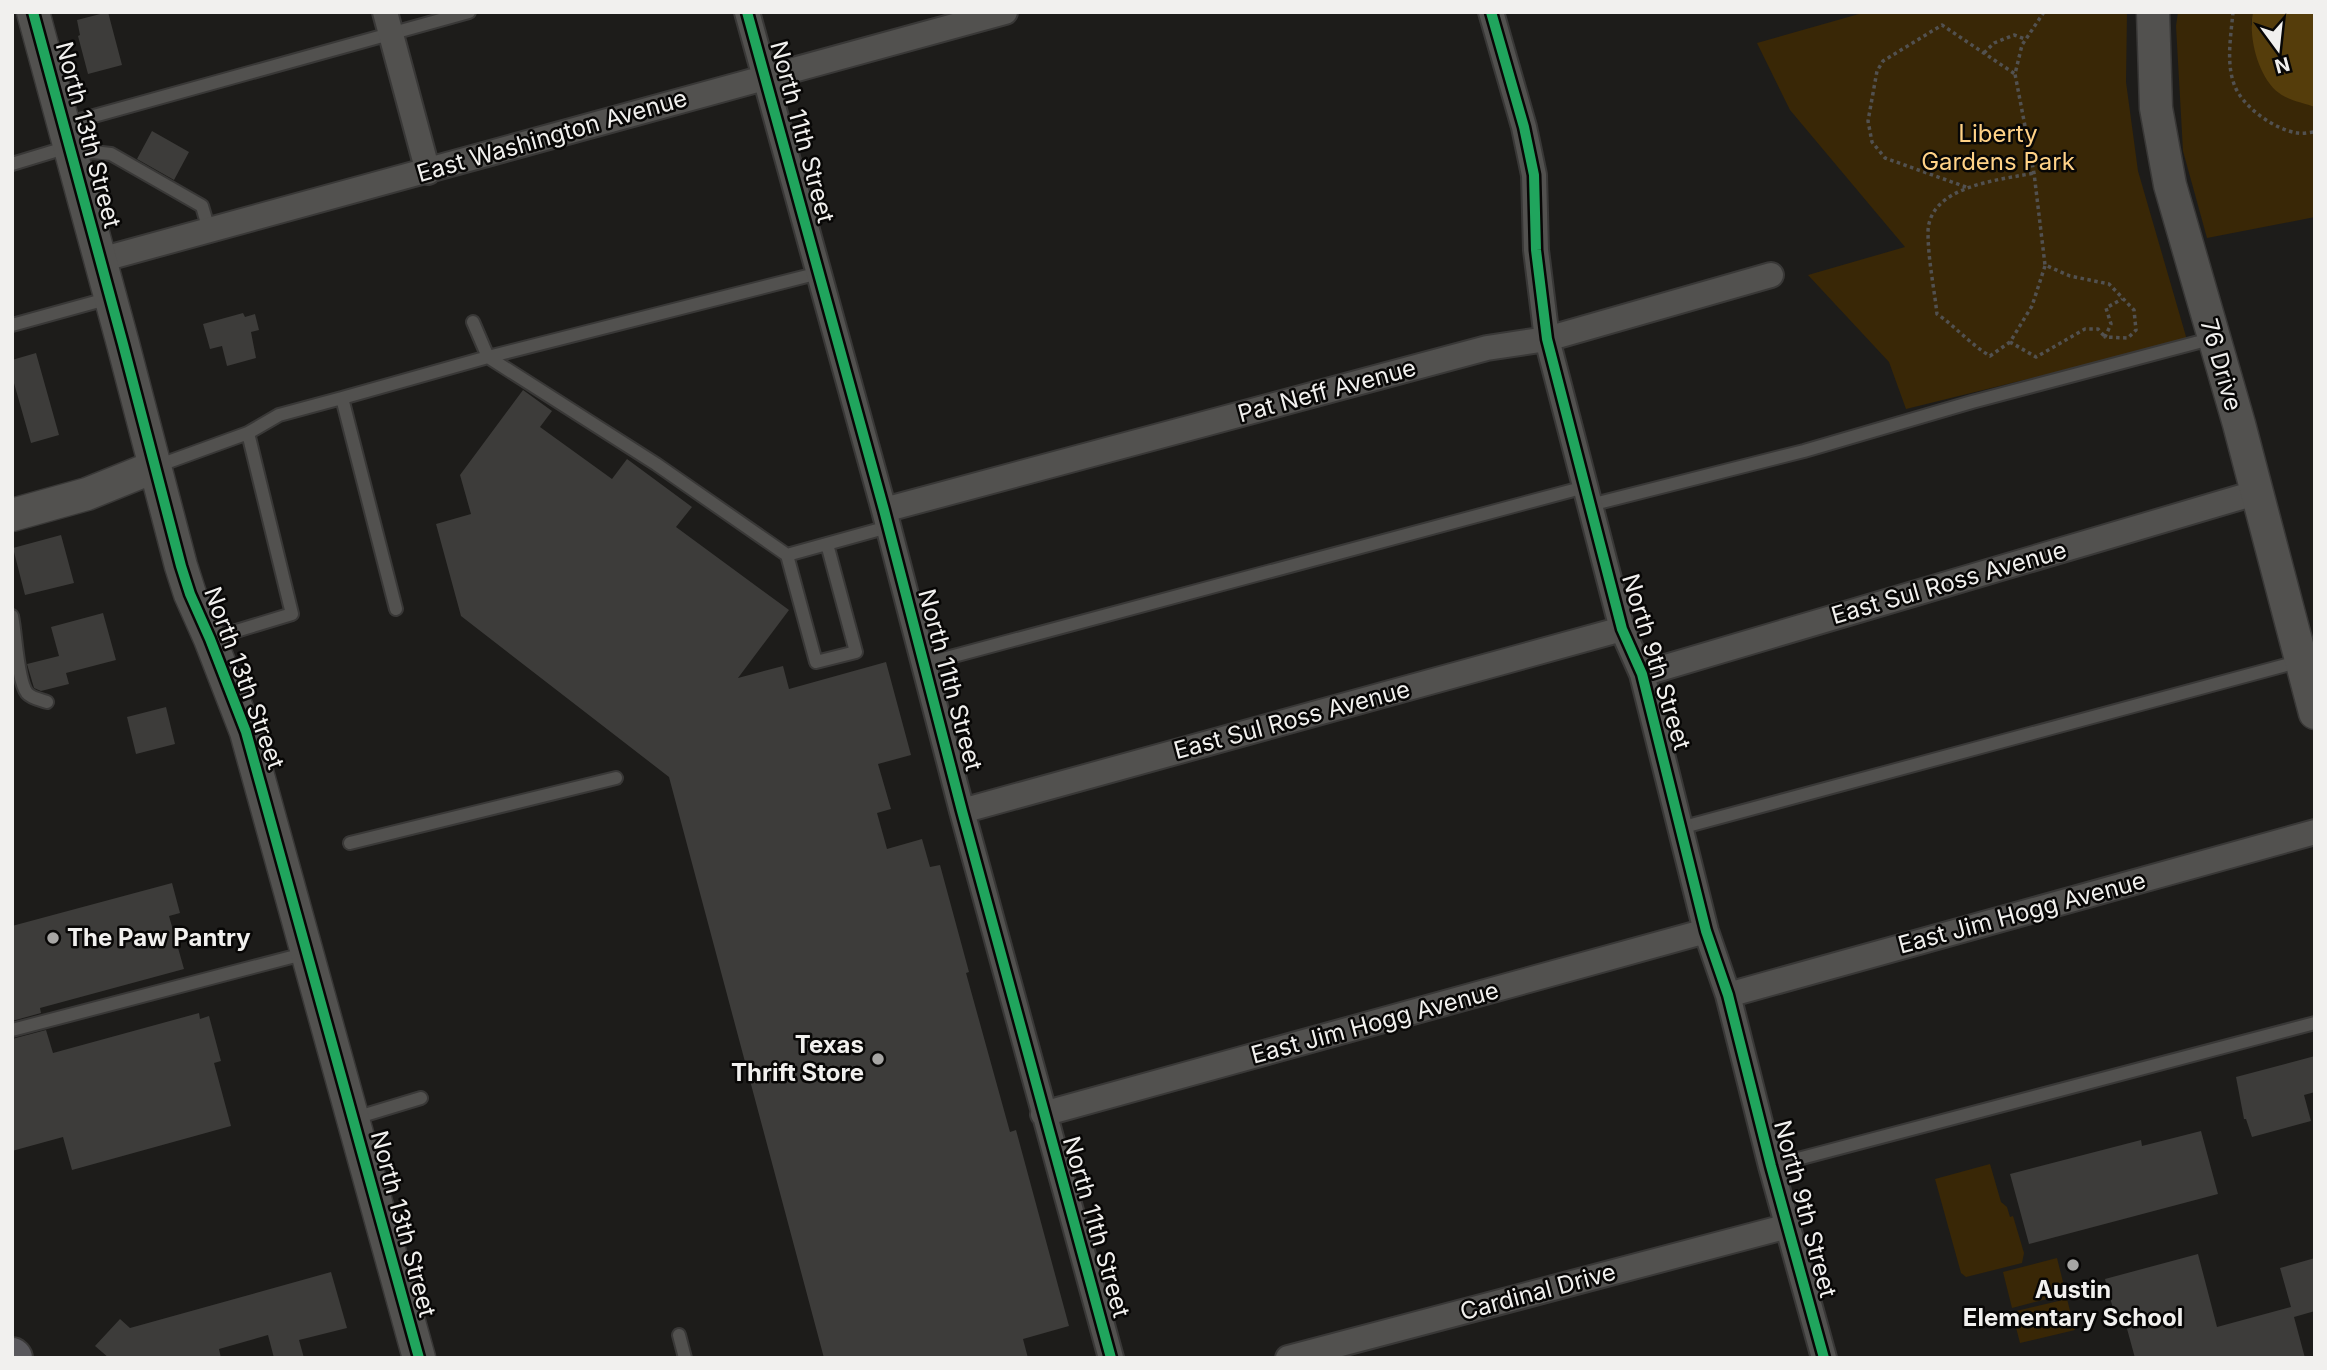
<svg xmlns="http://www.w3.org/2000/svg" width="2327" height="1370" font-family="Inter,sans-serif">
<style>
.green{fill:#392706}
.water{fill:#553d0b}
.building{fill:#3d3c3a}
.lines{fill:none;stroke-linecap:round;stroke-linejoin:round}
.service-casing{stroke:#393837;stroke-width:16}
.minor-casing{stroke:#393837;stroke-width:28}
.tertiary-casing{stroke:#393837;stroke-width:35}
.primary-casing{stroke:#393837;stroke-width:42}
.path{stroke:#525150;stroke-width:3.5;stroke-dasharray:3.5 3.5;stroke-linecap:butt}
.service{stroke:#52514f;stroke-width:12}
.minor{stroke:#52514f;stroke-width:24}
.tertiary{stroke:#52514f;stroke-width:32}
.primary{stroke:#59585c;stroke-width:38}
.cycleway-casing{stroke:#080706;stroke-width:15}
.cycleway{stroke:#20a55d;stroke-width:10}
.poi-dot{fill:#a7a6a4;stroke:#080706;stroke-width:2.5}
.labels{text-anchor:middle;stroke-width:5;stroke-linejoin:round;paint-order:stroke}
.street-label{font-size:24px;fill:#f1f0ee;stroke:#080706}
.park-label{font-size:24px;fill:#ffd287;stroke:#080706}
.poi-label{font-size:24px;font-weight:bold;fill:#f1f0ee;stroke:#080706;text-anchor:start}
</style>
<rect width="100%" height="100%" fill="#1d1c1a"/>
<path class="green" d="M1866 12H2127L2126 82 2138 171 2187 340 1906 409 1889 362 1808 275 1905 247 1790 110 1757 43Z
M2178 12H2253L2251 24 2279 93 2315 107V217L2207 238 2183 151 2176 26Z
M1990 1164 2001 1202 2007 1207 2010 1217 2013 1216 2024 1253 2022 1263 1966 1277 1961 1273 1935 1179Z
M2057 1258 2066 1294 2012 1308 2003 1272Z
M2067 1299 2075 1330 2020 1343 2012 1312Z"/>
<path class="water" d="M2253 12H2315V107C2304 103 2288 100 2279 93 2258 77 2248 37 2253 12Z"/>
<path class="building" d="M108 12 122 65 88 74 78 36 80 35 77 20Z
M152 131 189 152 174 180 137 159Z
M243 313 245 317 255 314 259 330 251 332 256 358 227 366 222 346 210 349 203 324Z
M36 353 59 435 31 443 12 376V360Z
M523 390 552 411 540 427 612 479 627 459 692 507 676 527 789 610 738 678 783 666 789 689 886 662 911 755 878 764 891 809 877 813 887 849 922 839 930 867 940 865 969 972 966 973 1010 1132 1016 1130 1069 1326 1023 1339 1028 1358H824L669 777 461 616 436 524 471 514 460 475Z
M61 535 74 583 25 595 13 548Z
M103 613 116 660 66 673 69 684 41 691 34 688 27 664 59 656 51 627Z
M166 707 175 744 136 754 127 717Z
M172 883 180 913 169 916 184 969 40 1008 41 1013 12 1021V926Z
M199 1013 200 1019 209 1016 221 1061 214 1063 231 1126 72 1170 63 1137 12 1151V1039L46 1030 53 1053Z
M2315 1056V1092L2304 1095 2311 1121 2252 1137 2246 1119H2244L2236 1077Z
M2201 1131 2218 1194 2029 1244 2010 1174 2141 1140 2142 1146Z
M2198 1254 2217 1327 2291 1307 2280 1268 2315 1258V1311L2294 1317 2305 1358H2135L2123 1314 2115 1316 2105 1279Z
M331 1272 347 1328 299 1340 304 1358H274L268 1335 219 1349 221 1358H109L95 1346 120 1319 130 1328Z"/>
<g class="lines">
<defs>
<path id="service" d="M65 124 469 12
M71 157 93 152 111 154 202 206 209 230
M12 164 68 147
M473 322 488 357 656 464 787 555 888 527
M12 325 110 298
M342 398 488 357 819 273
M157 466 248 433
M1590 505 1804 451 1972 402 2214 338
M787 555 816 662 856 652 827 544
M12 616C16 634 17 680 27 693 31 698 41 700 47 702
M210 639 292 614 248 433 279 415 342 398 396 609
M924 664 1585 487
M1680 828 2301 661
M350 843 616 778
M12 1030 307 953
M355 1118 421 1098
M1771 1166 2315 1023
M679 1335 685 1358"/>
<path id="minor" d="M385 12 428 172
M747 12 884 510 962 811 1111 1358
M1491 12 1524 127 1534 175 1536 250 1547 339 1622 629 1642 674 1706 931 1728 995 1771 1166 1824 1358
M100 260C402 179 703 93 1005 12
M884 510 1487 348 1547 339 1771 275
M1642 674 2255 493
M962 811 1622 629
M1728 995 2315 832
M1043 1114 1706 931
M1288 1358 1788 1226"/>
<path id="tertiary" d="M33 12 123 344 181 566 190 594 210 639 246 732 419 1358
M2153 12 2156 108 2170 185 2239 424 2315 713
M12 515 87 494 154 467"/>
<path id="primary" d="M12 1357 13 1358"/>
</defs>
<use href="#service" class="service-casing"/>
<use href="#minor" class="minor-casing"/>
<use href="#tertiary" class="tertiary-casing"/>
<use href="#primary" class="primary-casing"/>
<path class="path" d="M2044 12 2022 45 2015 74 2034 173 2045 265 2070 276 2109 284 2134 310 2136 330 2128 338 2105 337 2111 324 2106 308 2122 299
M2233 12C2231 35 2226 62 2234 84 2242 107 2275 130 2298 133 2303 134 2310 132 2315 132
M1984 53 1994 43 2014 35 2025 39
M1966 187 1885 158 1872 142 1868 121 1877 71 1883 61 1942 25 2015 74
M2045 266 2032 306 2010 342 2036 357 2085 329H2098L2105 337
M2010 342 1990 356C1970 344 1956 327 1937 314 1934 287 1928 259 1928 232 1929 185 2001 180 2034 173"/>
<use href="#service" class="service"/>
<use href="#minor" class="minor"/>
<use href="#tertiary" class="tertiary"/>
<use href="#primary" class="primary"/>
<defs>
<path id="cycleway" d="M33 12 123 344 181 566 190 594 210 639 246 732 419 1358
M747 12 884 510 962 811 1111 1358
M1491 12 1524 127 1534 175 1536 250 1547 339 1622 629 1642 674 1706 931 1728 995 1771 1166 1824 1358"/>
</defs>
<use href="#cycleway" class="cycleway-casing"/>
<use href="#cycleway" class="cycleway"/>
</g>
<g class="poi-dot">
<circle cx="53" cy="938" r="7"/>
<circle cx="878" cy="1059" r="7"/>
<circle cx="2073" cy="1265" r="7"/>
</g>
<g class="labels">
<g class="street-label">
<text transform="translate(802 132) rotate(75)" y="8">North 11th Street</text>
<text transform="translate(88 135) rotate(75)" y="8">North 13th Street</text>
<text transform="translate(552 136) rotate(-16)" y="8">East Washington Avenue</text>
<text transform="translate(2221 365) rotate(74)" y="8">76 Drive</text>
<text transform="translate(1327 391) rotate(-15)" y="8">Pat Neff Avenue</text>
<text transform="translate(1949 583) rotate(-16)" y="8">East Sul Ross Avenue</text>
<text transform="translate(1656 662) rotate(73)" y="8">North 9th Street</text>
<text transform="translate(244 678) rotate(70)" y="8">North 13th Street</text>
<text transform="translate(950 680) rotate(75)" y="8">North 11th Street</text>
<text transform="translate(1292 720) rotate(-15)" y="8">East Sul Ross Avenue</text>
<text transform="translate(2022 913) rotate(-15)" y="8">East Jim Hogg Avenue</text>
<text transform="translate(1375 1023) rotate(-15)" y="8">East Jim Hogg Avenue</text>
<text transform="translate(1805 1209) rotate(75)" y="8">North 9th Street</text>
<text transform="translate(403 1224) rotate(75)" y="8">North 13th Street</text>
<text transform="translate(1096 1227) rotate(74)" y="8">North 11th Street</text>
<text transform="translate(1538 1292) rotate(-15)" y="8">Cardinal Drive</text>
</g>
<g class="park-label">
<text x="1998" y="142">Liberty<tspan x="1998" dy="28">Gardens Park</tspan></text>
</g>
<g class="poi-label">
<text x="67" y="946">The Paw Pantry</text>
<text x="864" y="1053" text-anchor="end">Texas<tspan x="864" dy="28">Thrift Store</tspan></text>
<text x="2073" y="1298" text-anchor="middle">Austin<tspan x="2073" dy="28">Elementary School</tspan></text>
</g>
</g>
<rect width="2327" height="1370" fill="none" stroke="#f1f0ee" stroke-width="28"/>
<g transform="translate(2278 49) rotate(165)" stroke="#080706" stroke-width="5" paint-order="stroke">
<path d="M0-5L12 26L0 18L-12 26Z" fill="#f1f0ee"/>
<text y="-10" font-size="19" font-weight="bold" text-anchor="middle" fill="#f1f0ee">N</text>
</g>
</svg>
